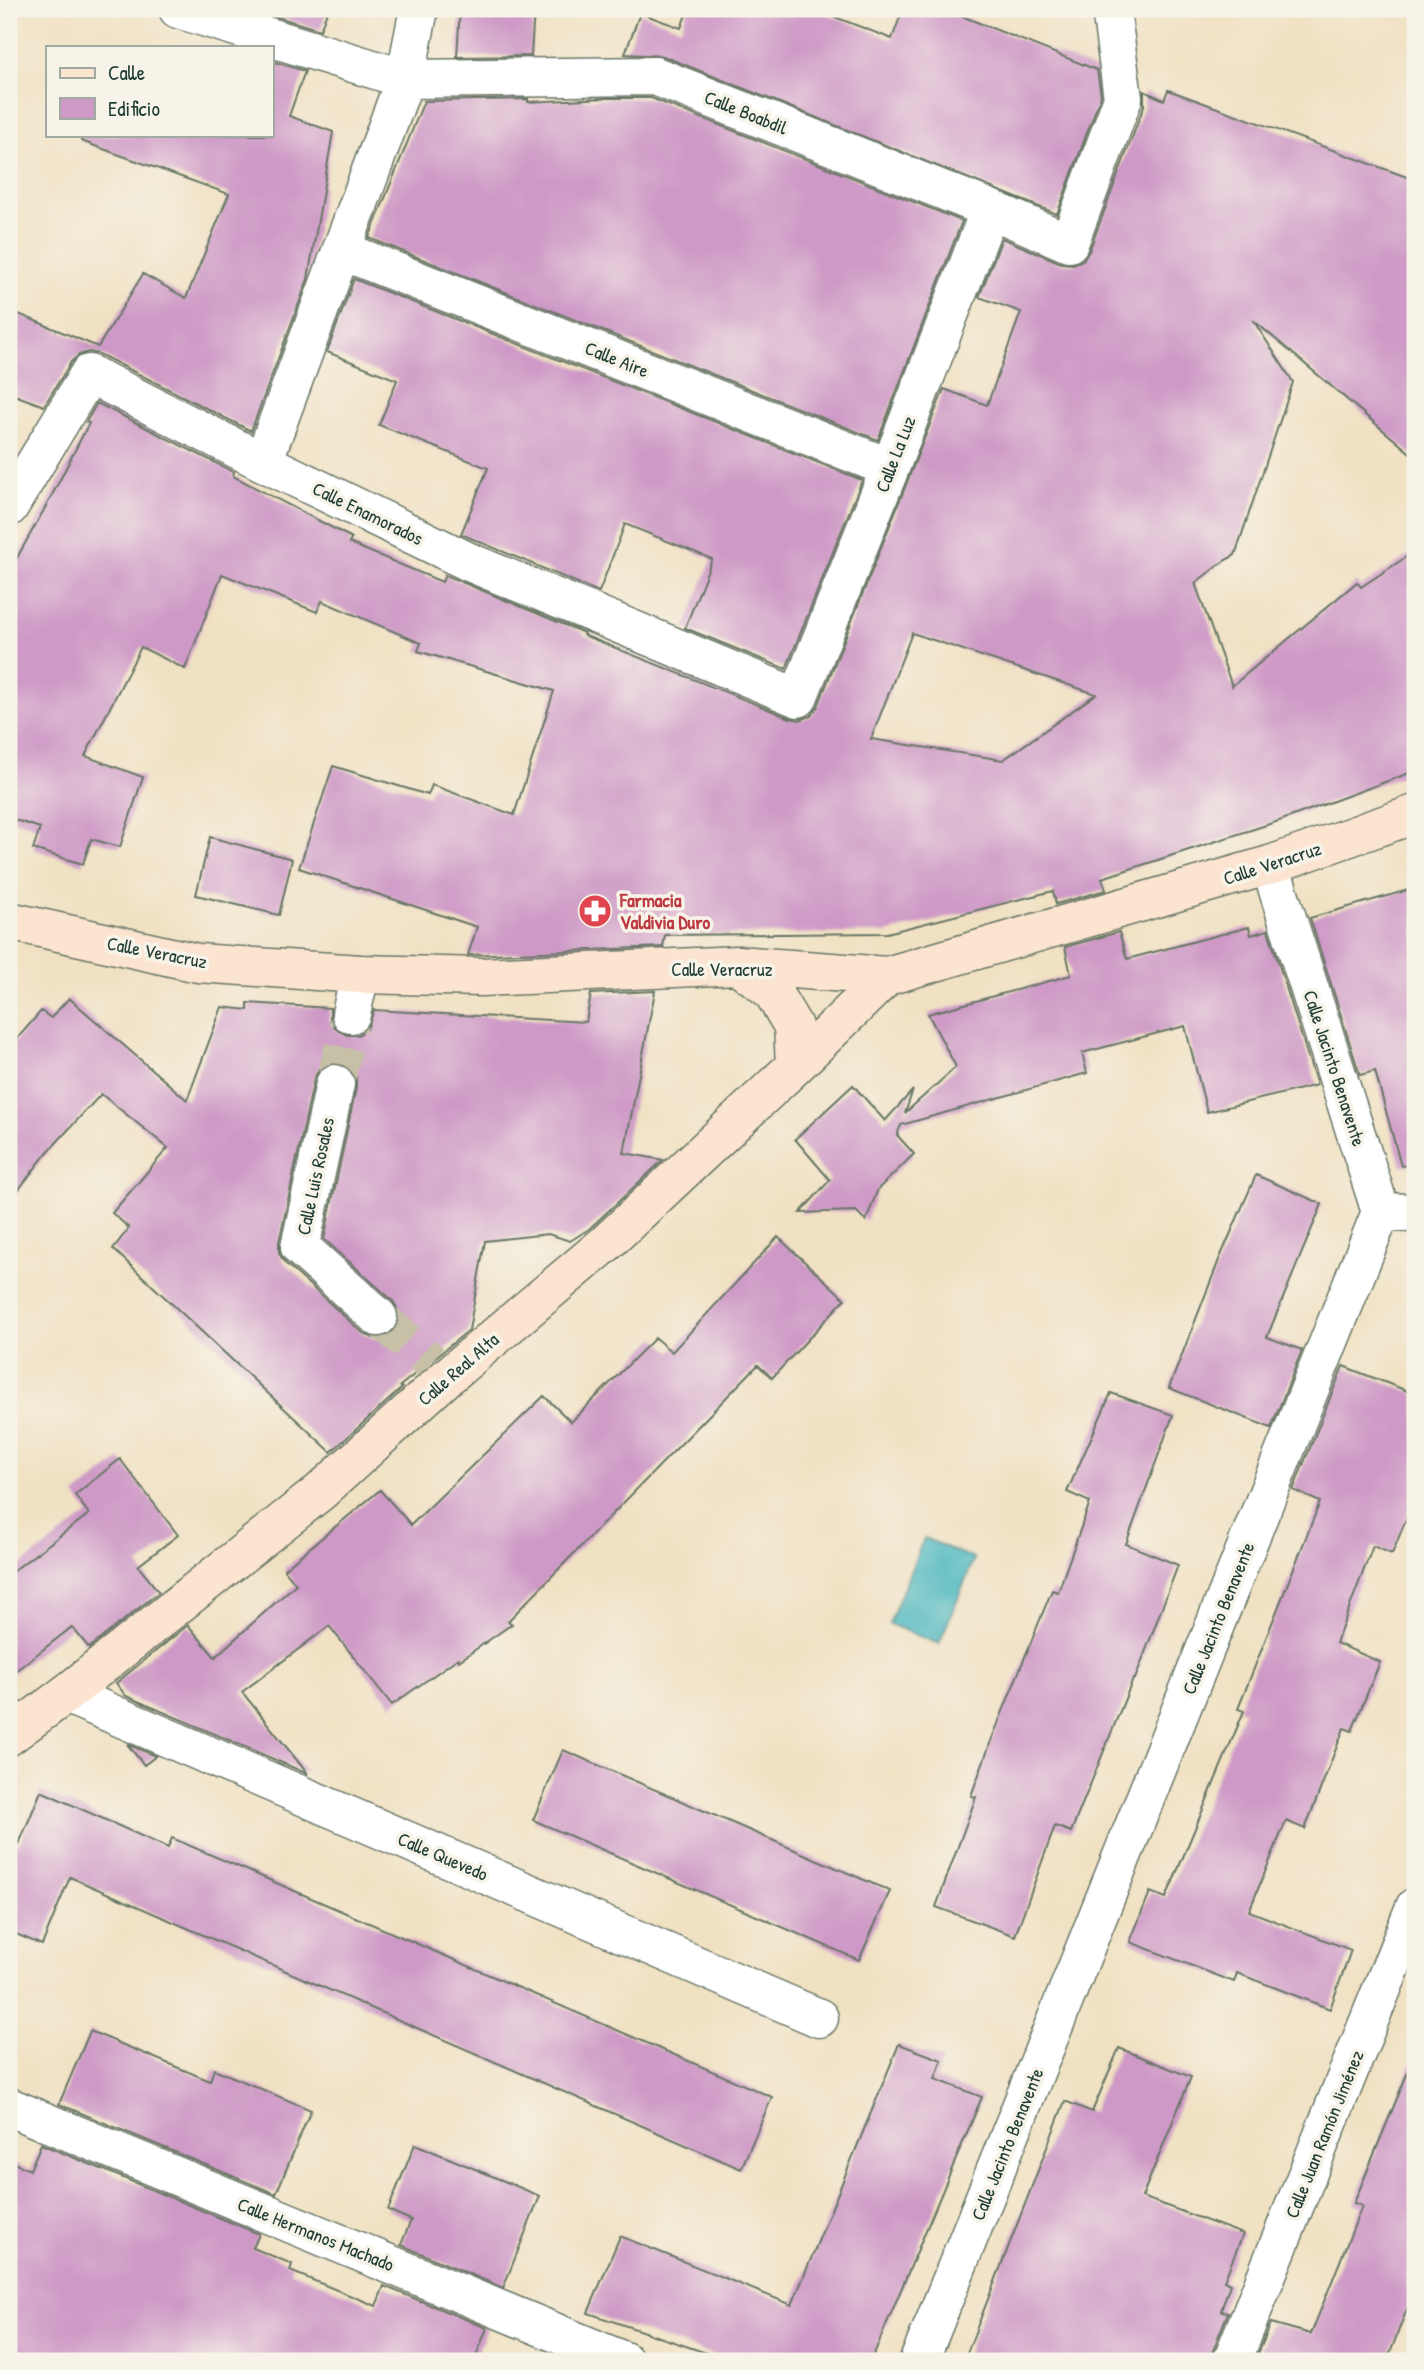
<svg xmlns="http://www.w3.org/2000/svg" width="1424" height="2370" font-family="'Patrick Hand',sans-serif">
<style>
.water{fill:#46b5be;stroke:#327979;stroke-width:2}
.building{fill:#ce99c6;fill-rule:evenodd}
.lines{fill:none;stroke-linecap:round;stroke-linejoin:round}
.street-tunnel{stroke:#c6c0a6;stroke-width:38;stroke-dasharray:38 19;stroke-linecap:butt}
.street-casing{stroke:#687666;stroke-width:41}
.secondary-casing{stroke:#687666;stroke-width:41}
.street{stroke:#fff;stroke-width:38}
.secondary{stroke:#fce5d0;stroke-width:38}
.labels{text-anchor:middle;stroke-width:7;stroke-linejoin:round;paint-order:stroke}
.street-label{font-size:19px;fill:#1f3d34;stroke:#f7f3e8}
.health-label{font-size:19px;font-weight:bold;fill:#be3a42;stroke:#f7f3e8;text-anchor:start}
</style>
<rect width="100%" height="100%" fill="#f7f3e8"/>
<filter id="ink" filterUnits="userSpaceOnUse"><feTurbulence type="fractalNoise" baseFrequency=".0143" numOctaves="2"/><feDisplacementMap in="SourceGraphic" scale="14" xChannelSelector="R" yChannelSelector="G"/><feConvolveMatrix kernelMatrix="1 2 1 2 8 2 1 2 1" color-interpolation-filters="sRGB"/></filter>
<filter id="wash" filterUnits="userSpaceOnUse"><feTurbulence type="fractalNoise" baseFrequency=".00686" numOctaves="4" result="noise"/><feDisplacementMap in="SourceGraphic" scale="28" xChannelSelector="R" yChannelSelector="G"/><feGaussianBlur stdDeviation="1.57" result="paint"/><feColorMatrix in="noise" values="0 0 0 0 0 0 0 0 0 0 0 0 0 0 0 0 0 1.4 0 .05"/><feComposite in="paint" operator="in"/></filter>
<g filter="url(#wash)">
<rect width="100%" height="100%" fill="#f0e1c3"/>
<path class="water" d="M924 1538 974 1559 939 1644 889 1624Z"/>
<g id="blocks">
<path class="building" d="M271 9H328L320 30 271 15Z
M460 9H534L531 56 457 57Z
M688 9H814L892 39 903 9H944L1097 70 1101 95 1057 214 663 56 625 54 640 13 681 28Z
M271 61 305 71 289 116 333 132 308 279 251 431 99 354 89 352 79 355 71 362 44 406 9 393V310L98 347 143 274 186 298 229 194 81 141 82 135H271Z
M1168 90 1415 180V457L1253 320 1293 382 1235 555 1224 561 1195 583 1232 686 1357 582 1361 587 1415 551V771L1282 820 1102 878 1106 890 1056 904 1053 891 887 933 665 935 663 947 468 955 477 927 299 868 333 766 428 795 432 785 514 815 554 691 418 651 421 643 322 601 317 612 222 574 185 669 141 647 85 756 143 777 120 847 91 839 83 864 33 849 40 828 9 818V572L50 499 89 423 86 422 97 403 234 472 233 476 352 538 349 543 442 582 445 575 584 633 583 635 790 718 800 720 811 716 818 706 944 389 987 405 1021 312 979 297 1002 238 1061 263 1073 264 1083 260 1089 251 1144 106V91L1164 100ZM912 633 1096 694 1003 760 871 739Z
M607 98H651L962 221 878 440 369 238 424 101 528 99V102Z
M354 279 862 480 786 669 685 628 712 559 625 524 599 592 461 534 488 468 379 425 397 380 327 352Z
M210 837 292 859 279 915 196 895Z
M1415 888V1164L1401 1166 1375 1071 1360 1075 1310 918Z
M1249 927 1251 935 1268 930 1317 1085 1207 1112 1185 1026 1082 1053 1087 1073 901 1125 897 1135 914 1154 878 1189 866 1221 856 1211 800 1213 830 1180 795 1139 853 1085 885 1121 913 1090 905 1113 956 1067 928 1014 1071 975 1065 947 1119 932 1127 959Z
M655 991 624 1153 663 1160 589 1229 570 1241 548 1234 485 1241 469 1330 400 1386 402 1388 331 1452 113 1249 129 1228 112 1213 168 1148 101 1094 46 1154 9 1202V1048L41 1011 51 1018 69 998 187 1100 222 1007 248 1010V1003L330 1008V1021L337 1030 347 1035H358L367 1029 374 1010 586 1022 591 994ZM329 1063H340L350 1068 356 1078V1088L324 1239 393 1301 398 1310 399 1322 394 1332 384 1338H373L363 1333 285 1263 279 1253V1242L314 1079 319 1069Z
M1256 1175 1322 1204 1267 1337 1302 1350 1271 1428 1169 1388 1219 1260Z
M778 1237 845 1299 772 1378 758 1365 508 1621 512 1624 459 1661 458 1658 392 1705 329 1626 242 1692 308 1774 126 1696 116 1683 188 1625 215 1657 296 1584 284 1569 380 1490 411 1525 544 1396 571 1422 655 1338 672 1352Z
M1343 1366 1415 1394V1497L1392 1554 1373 1546 1336 1643 1380 1662 1352 1731 1344 1728 1305 1829 1286 1821 1249 1911 1351 1950 1330 2009 1237 1973 1234 1982 1130 1942 1150 1892 1166 1898 1244 1711 1238 1709 1320 1502 1293 1490Z
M1111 1393 1173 1415 1126 1544 1178 1565 1135 1679H1133L1071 1832 1055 1826 1015 1936 936 1907 976 1797 971 1796 991 1741 1052 1590 1058 1592 1090 1502 1067 1492Z
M120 1459 178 1535 138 1566 159 1592 89 1648 72 1627 9 1676V1574L89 1514 75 1495Z
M127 1744 156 1756 144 1765Z
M563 1750 890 1891 859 1960 533 1820Z
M41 1791 168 1848 172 1838 772 2097 741 2169 70 1877 42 1945 9 1931V1839L19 1844Z
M90 2031 210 2081 214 2069 311 2110 276 2194 59 2104Z
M899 2044 942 2060 935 2079 982 2097 871 2361H730L588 2313 620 2236 792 2305Z
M1119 2048 1191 2077 1142 2197 1243 2234 1224 2281 1230 2284 1221 2311 1228 2312 1212 2353 1211 2361H964L1065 2101 1092 2112Z
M1414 2057 1415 2288 1387 2361H1255L1271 2323 1311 2334 1362 2206 1354 2203Z
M41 2144 259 2234 253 2248 292 2264 290 2271 376 2306 384 2286 487 2328 474 2361H9V2161L30 2170Z
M415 2144 540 2196 503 2288 401 2245 411 2220 388 2210Z"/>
</g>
</g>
<g filter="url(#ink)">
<use href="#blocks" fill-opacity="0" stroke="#687666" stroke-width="2"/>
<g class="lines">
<path class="street-tunnel" d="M335 1084 351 1014
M378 1317 431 1362"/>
<defs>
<path id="street" d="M178 9 405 79 655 76 990 209 1069 243 1123 98 1111 9
M343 251 890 468
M263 462 405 79 419 9
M9 507 89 374 263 462 469 562 798 698 890 468 990 209
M351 1014 360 974
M335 1084 300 1247 378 1317
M1381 1212 1415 1213
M66 1694 819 2018
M9 2107 624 2361
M919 2361 1381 1212 1270 865
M1232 2361 1415 1907"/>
<path id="secondary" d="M9 921 198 963 360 974 482 977 738 965 887 976 1270 865 1415 814
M738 965 772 991 793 1026 795 1066
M9 1736 66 1694 320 1492 447 1377 604 1245 795 1066 887 976"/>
</defs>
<use href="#street" class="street-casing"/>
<use href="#secondary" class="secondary-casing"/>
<use href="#street" class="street"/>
<use href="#secondary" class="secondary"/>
</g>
</g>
<defs>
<symbol id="pharmacy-disc" viewBox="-11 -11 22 22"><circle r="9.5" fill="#e0444e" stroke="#f7f3e8"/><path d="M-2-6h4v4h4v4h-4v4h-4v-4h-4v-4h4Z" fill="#fff"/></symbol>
</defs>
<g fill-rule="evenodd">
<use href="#pharmacy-disc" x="576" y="892" width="38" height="38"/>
</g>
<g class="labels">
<g class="street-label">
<text transform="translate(746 112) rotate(22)" y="7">Calle Boabdil</text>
<text transform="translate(617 359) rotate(22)" y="7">Calle Aire</text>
<text transform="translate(895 454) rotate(-69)" y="7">Calle La Luz</text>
<text transform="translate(368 513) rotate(26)" y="7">Calle Enamorados</text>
<text transform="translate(1272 863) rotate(-18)" y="7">Calle Veracruz</text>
<text transform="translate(157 952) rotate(11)" y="7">Calle Veracruz</text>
<text x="722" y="976">Calle Veracruz</text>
<text transform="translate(1335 1068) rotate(72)" y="7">Calle Jacinto Benavente</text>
<text transform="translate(315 1176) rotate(-78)" y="7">Calle Luis Rosales</text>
<text transform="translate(458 1369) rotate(-41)" y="7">Calle Real Alta</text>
<text transform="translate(1218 1618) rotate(-68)" y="7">Calle Jacinto Benavente</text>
<text transform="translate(443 1856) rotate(23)" y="7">Calle Quevedo</text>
<text transform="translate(1324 2134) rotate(-68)" y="7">Calle Juan Ramón Jiménez</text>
<text transform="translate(1007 2144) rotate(-68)" y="7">Calle Jacinto Benavente</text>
<text transform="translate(316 2234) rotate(22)" y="7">Calle Hermanos Machado</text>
</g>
<g class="health-label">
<text x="620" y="907">Farmacia<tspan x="620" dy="22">Valdivia Duro</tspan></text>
</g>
</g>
<rect width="1424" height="2370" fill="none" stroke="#f7f3e8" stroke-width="35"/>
<rect x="46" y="46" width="228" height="91" fill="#f7f3e8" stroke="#a1aaa0" stroke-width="2"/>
<rect x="60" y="68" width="35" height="10" fill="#fce5d0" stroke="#a1aaa0" stroke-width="2"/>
<text x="108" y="80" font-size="21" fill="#1f3d34">Calle</text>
<rect x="60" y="98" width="35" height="21" fill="#ce99c6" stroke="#a1aaa0" stroke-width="2"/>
<text x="108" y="116" font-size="21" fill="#1f3d34">Edificio</text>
</svg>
